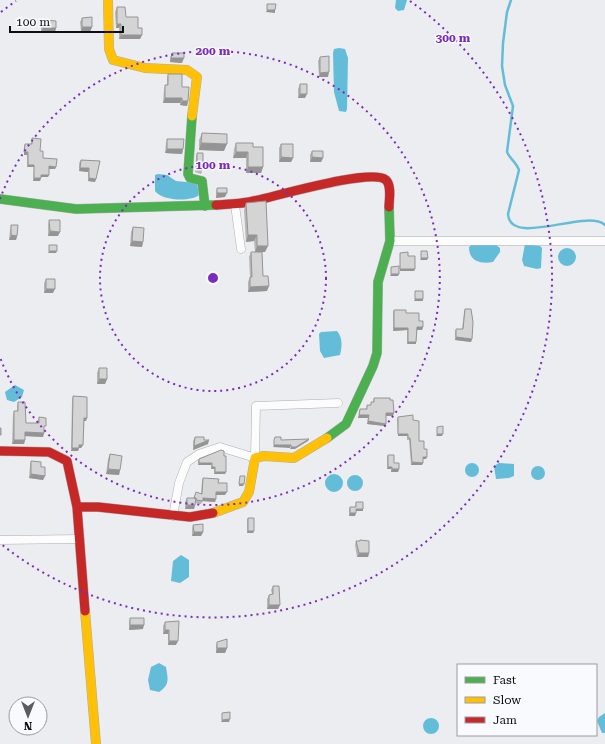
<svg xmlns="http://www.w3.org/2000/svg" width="605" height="744" font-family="'Roboto Serif',serif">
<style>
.water{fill:#64bdd8}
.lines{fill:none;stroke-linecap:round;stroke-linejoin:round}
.stream{stroke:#64bdd8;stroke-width:2.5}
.street-casing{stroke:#adaeb0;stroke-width:9}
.fast-casing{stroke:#adaeb0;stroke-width:10}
.slow-casing{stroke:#adaeb0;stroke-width:10}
.jam-casing{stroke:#adaeb0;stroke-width:10}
.street{stroke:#fcfcfd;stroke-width:8}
.fast{stroke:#4caf50;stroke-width:9}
.slow{stroke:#ffc107;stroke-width:9}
.jam{stroke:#c62828;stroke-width:9}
.wall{fill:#b7b6b7}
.shaded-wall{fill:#959495}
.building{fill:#d5d4d5;stroke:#959495}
.ring{fill:none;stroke:#7b2cbf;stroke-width:2;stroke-dasharray:2 4}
.centre{fill:#7b2cbf;stroke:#f9fafe;stroke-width:2}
.ring-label{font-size:12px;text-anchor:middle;font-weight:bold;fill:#7b2cbf;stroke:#f9fafe;stroke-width:3;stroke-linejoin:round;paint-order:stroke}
</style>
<rect width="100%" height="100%" fill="#ecedf0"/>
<path class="water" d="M396 0H407L404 10 398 11 395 8Z
M339 48 345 49 348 58 347 109 346 112 339 111 334 92 333 53 334 49Z
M158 174 167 175 176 181 197 183 199 195C191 202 162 201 155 191V175Z
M473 244 496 245 500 248V252L493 262C481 264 469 262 469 247Z
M525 244 540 246 542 248 541 268 537 269 524 266 522 260Z
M558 257a9 9 0 1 1 18 0a9 9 0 1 1-18 0Z
M337 331C343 338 342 347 340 355L324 358 320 351 319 334 321 332Z
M15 385 24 390 22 397 14 402 7 400 5 392Z
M499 463 514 464V476L509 478 496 479 494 466Z
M465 470a7 7 0 1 1 14 0a7 7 0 1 1-14 0Z
M531 473a7 7 0 1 1 14 0a7 7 0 1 1-14 0Z
M325 483a9 9 0 1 1 18 0a9 9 0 1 1-18 0Z
M347 483a8 8 0 1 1 16 0a8 8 0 1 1-16 0Z
M181 555 189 560V577L180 583 171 581 173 561Z
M159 663 166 667C168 679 170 685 159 692L150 690 148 680 151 667Z
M605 713V733H602L597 721 599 717Z
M423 726a8 8 0 1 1 16 0a8 8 0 1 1-16 0Z"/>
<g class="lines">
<path class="stream" d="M511 0 507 12 503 43 502 66 505 85 513 106 507 152C510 159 516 162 519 170L508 214C510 248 587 208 605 225"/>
<defs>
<path id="street" d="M235 205 241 249
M390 241H605
M173 516 179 483 187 462 199 454 220 447 255 458 256 406 338 403
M0 540 80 539"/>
<path id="fast" d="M192 116 188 174 190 178 202 181 205 206
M0 199 76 209 216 205
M327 438 346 424 373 366 377 353 378 282 390 241 389 207"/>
<path id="slow" d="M108 0 109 49 113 60 145 68 187 70 197 77 192 116
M213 513 243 502 249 492 255 458 264 456 294 458 327 438
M85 611 96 744"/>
<path id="jam" d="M216 205C227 204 238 204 249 202 271 198 372 167 386 180 392 186 389 200 389 207
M0 451 49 452 67 461 77 507 85 611
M77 507H98L190 517 213 513"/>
</defs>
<use href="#street" class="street-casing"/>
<use href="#fast" class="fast-casing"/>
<use href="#slow" class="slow-casing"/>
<use href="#jam" class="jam-casing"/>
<use href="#street" class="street"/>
<use href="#fast" class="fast"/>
<use href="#slow" class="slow"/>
<use href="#jam" class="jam"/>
</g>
<path class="wall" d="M117 7 126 17 138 28 142 35 140 39H119V28H116L115 12Z
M82 18 92 27 90 32H81L80 22Z
M43 20 55 33 41 32V25Z
M172 53 182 63 170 62V58Z
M320 57 328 77H319L318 61Z
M168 74 182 87 188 101 187 106 180 105V103H163L164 90 165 85H167V78Z
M300 84 305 98H298V89Z
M202 133 224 151 199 150V140Z
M32 138 40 151 43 158 56 167 55 169H49L48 177H41L40 181H33L34 167H27V155H24V147L25 144H31Z
M167 139 183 149 182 154 165 153 166 143Z
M236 143 253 147 263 167 261 173H246V158H233L234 149Z
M281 144 293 158 291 162H279V148Z
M312 151 323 158 321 162H310V155Z
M197 153 203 169 201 174 195 172 196 157Z
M81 160 100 161 95 182 88 181V172L79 171V163Z
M217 188 225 197 216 198V193Z
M246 203 265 252H262L263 276 267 291 248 292V282L250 277 249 257 251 252H255L254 241 246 242 244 210Z
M49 220 58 236H48V225Z
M11 225 17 236 16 240H9L10 230Z
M133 227 143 242 142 247 130 246 131 232Z
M400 253 415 269 414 271H400Z
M46 279 53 293H44V283Z
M465 309 472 339 471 342 455 340V332L456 329H462L464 312Z
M394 310 406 313 419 321 423 327 422 330H417L416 342V344H407V330L393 331V312Z
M99 368 107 379 105 384H97V373Z
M73 396 87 418 86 421H84L83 445 81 448H79L78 451H71L72 400Z
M374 398 390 400 393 416H386V424L385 426 367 424 368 418H358L360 409H366L367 405H371V402H373Z
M18 402 26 423H37L39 417 44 430 43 437 25 436V440L24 444H12L13 415 14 411H17V406Z
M398 417 413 420 419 441 424 449 427 457 426 459H423L422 465H411L409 440H407V436H398L397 419Z
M195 437 204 440 208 444 193 450V441Z
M110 454 120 470 119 475 106 474 108 459Z
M388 455 399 469 398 472H391V469H387V457Z
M224 456 226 472 225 474H214V469H211V465H198V461L199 459Z
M31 461 41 467 45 476 43 480 29 478 30 465Z
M203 478 218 483 225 495H216L215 502 203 501 201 504 196 503 194 509H185V502L187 498H194L201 494 202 481Z
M356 502 363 511H356L355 516H349V509L350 507H355Z
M248 518 254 531 253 533H247V520Z
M193 525 203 532 201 536H192V529Z
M360 540 369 553 368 557H357L355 545 356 541H359Z
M273 586 280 605 278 609H267V599L269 595 272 594 271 590Z
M130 618 143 629 129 630V623Z
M165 622 176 645H168V634H163V626Z
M217 642 227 648 225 653H216V646Z"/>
<path class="shaded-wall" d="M267 10H275V13L266 12Z
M117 24H121L119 28H116Z
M82 27H92L90 32H81Z
M43 28H56L55 33 41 32Z
M121 35H142L140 39H119Z
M171 58H184L182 63 170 62Z
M329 72 328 77H319L320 73Z
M300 94H307L305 98H298Z
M165 98H182L180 103H163Z
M182 101H188L187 106 180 105Z
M201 143 227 144 224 151 199 150Z
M167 149H183L182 154 165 153Z
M24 152H28L27 155H24Z
M236 152H248L246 158H233Z
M281 157 293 158 291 162H279Z
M312 157 323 158 321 162H310Z
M28 165H34V167H27Z
M49 166 56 167 55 169H48Z
M248 167H263L261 173H246Z
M80 168H89L88 172 79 171Z
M41 175H49L48 177H40Z
M34 178H41L40 181H33Z
M89 178 96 179 95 182 88 181Z
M217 193H227L225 197 216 198Z
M50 231 60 232 58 236H48Z
M11 235 17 236 16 240H9Z
M248 235H257L254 241 246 242Z
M132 241 143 242 142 247 130 246Z
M257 246H268L265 252H255Z
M49 251H57L56 253H48Z
M421 258H428L427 260H420Z
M400 269H415L414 271H400Z
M391 274H399L398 276H390Z
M269 286 267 291 248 292 250 287Z
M46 289H55L53 293H44Z
M415 299H423V301H414Z
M417 327H423L422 330H416Z
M394 328H408L407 330 393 331Z
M456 337 472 339 471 342 455 340Z
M408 342H416V344H407Z
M99 379H107L105 384H97Z
M386 413H394L393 416H385Z
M359 415H369L368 418H358Z
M84 418H87L86 421H83Z
M368 421 386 424 385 426 367 424Z
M25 432 44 433 43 437 24 436Z
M398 434H408L407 436H398Z
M437 434H443L442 436H436Z
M309 439 308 441 295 449H290L291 447Z
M14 440H25L24 444H12Z
M209 440 208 444 193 450 194 446Z
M79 445H83L81 448H79L78 451H71L72 448Z
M274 445H291L290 448 273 447Z
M423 457H427L426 459H422Z
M412 462 423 463 422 465H411Z
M199 463H212L211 465H198Z
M212 467H215L214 469H211Z
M388 467H392L391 469H387Z
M108 469 120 470 119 475 106 474Z
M392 469H399L398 472H391Z
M215 472H226L225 474H214Z
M31 474 45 476 43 480 29 478Z
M239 484H244L243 486H239Z
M216 492H227L225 495H215Z
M203 498 216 499 215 502 202 501Z
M187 505H195L194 509H185Z
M356 509H363V511H355Z
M350 513H356L355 516H349Z
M248 531H254L253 533H247Z
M194 532H203L201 536H192Z
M359 553H369L368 557H357Z
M269 605H280L278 609H267Z
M130 625H144L143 629 129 630Z
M165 630H169L168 634H163Z
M169 641H178L176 645H168Z
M217 648H227L225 653H216Z
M230 719 229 722H221L222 720Z"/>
<path class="building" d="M267 4H276L275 10H267Z
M117 7H125L126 17H138V28H142V35H121V24H117Z
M92 17V27H82V18Z
M43 20 56 21V28H43Z
M172 53H184V58H171Z
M329 56V72L320 73V57Z
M168 74H182V87H189L188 101H182V98H165V85H168Z
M300 84H307V94H300Z
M202 133 227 134V144L201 143Z
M32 138 41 139 40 151H43V158L57 159 56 167 49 166V175H41V178H34V165H28V152H24L25 144H32Z
M167 139H184L183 149H167Z
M236 143H253V147H263V167H248V152H236Z
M281 144H293V158L281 157Z
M312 151H323V158L312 157Z
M197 153H203V169L197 167Z
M81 160 100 161 96 179 89 178V168H80Z
M217 188H227V193H217Z
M266 201 268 246H257V235H248L246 203Z
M49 220H60V232L50 231Z
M11 225H18L17 236 11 235Z
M133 227 144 228 143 242 132 241Z
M49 245H57V251H49Z
M421 251H427L428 258H421Z
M251 252H262L263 276H268L269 286 250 287V277H252Z
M408 252V256H415V269H400V253Z
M399 266V274H391V267Z
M46 279H55V289H46Z
M415 291H423V299H415Z
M465 309H471L473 322 472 339 456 337V329H463Z
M394 310H406V313H419V321H423V327H417L416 342H408V328H394Z
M99 368H107V379H99Z
M73 396 87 397V418H84L83 445H79V448H72Z
M374 398H390V400H393L394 413H386V424L368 421 369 415H359L360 409H367V405H371V402H374Z
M18 402H25L26 423H39V417L46 418V426H44V433L25 432V440H14V411H18Z
M413 415V420L419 421V441H424V449H427V457H423V463L412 462 410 438H408V434H398V417Z
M443 426V434H437V427Z
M0 428H1V435H0Z
M195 437H204V440H209L194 446Z
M275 437H281V440L309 439 296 447H291V445H274V440Z
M221 450 224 451V456H226V472H215V467H212V463H199V459Z
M110 454 122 456 120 470 108 469Z
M388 455H394V463H399V469H392V467H388Z
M31 461 41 462V467H45V476L31 474Z
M240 476H245L244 484H239Z
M203 478 219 479 218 483H227V492H216V499L203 498V501L196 500V498H194L196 492 202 494Z
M187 498H196L195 505H187Z
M356 502H363V509H356V513H350V507H356Z
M248 518H254V531H248Z
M203 524V532H194L193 525Z
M360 540 369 541V553H359L356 541H360Z
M273 586H279L280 605H269V595L273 594Z
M130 618H144V625H130Z
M179 621 178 641H169V630H165V622Z
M227 639V648H217V642Z
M230 712V719L222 720V713Z"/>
<g class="ring">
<circle cx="213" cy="278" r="113"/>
<path d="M0 199A227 227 0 1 1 0 357"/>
<path d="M1 12A340 340 0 0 1 16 1M410 1A340 340 0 1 1 1 544"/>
</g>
<circle cx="213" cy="278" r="6" class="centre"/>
<g class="ring-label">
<text x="453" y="42">300 m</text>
<text x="213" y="55">200 m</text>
<text x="213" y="169">100 m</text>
</g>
<rect x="457" y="664" width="140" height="72" fill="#f9fafe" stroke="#9b9c9e"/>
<rect x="465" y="677" width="20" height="6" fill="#4caf50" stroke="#9b9c9e"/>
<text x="493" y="684" font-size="12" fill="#0d0e0f">Fast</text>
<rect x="465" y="697" width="20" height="6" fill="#ffc107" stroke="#9b9c9e"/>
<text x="493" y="704" font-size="12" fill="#0d0e0f">Slow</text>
<rect x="465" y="717" width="20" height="6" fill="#c62828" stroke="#9b9c9e"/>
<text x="493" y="724" font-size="12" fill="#0d0e0f">Jam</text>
<g transform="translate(28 716) rotate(180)"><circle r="19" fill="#f9fafe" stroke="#9b9c9e"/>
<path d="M0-3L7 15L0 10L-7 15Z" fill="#5b5c5e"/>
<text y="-6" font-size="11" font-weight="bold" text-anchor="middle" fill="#0d0e0f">N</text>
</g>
<path d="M10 26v6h113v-6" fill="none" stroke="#0d0e0f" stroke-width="2"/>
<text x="16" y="26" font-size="12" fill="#0d0e0f" stroke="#f9fafe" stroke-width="3" paint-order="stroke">100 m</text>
</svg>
